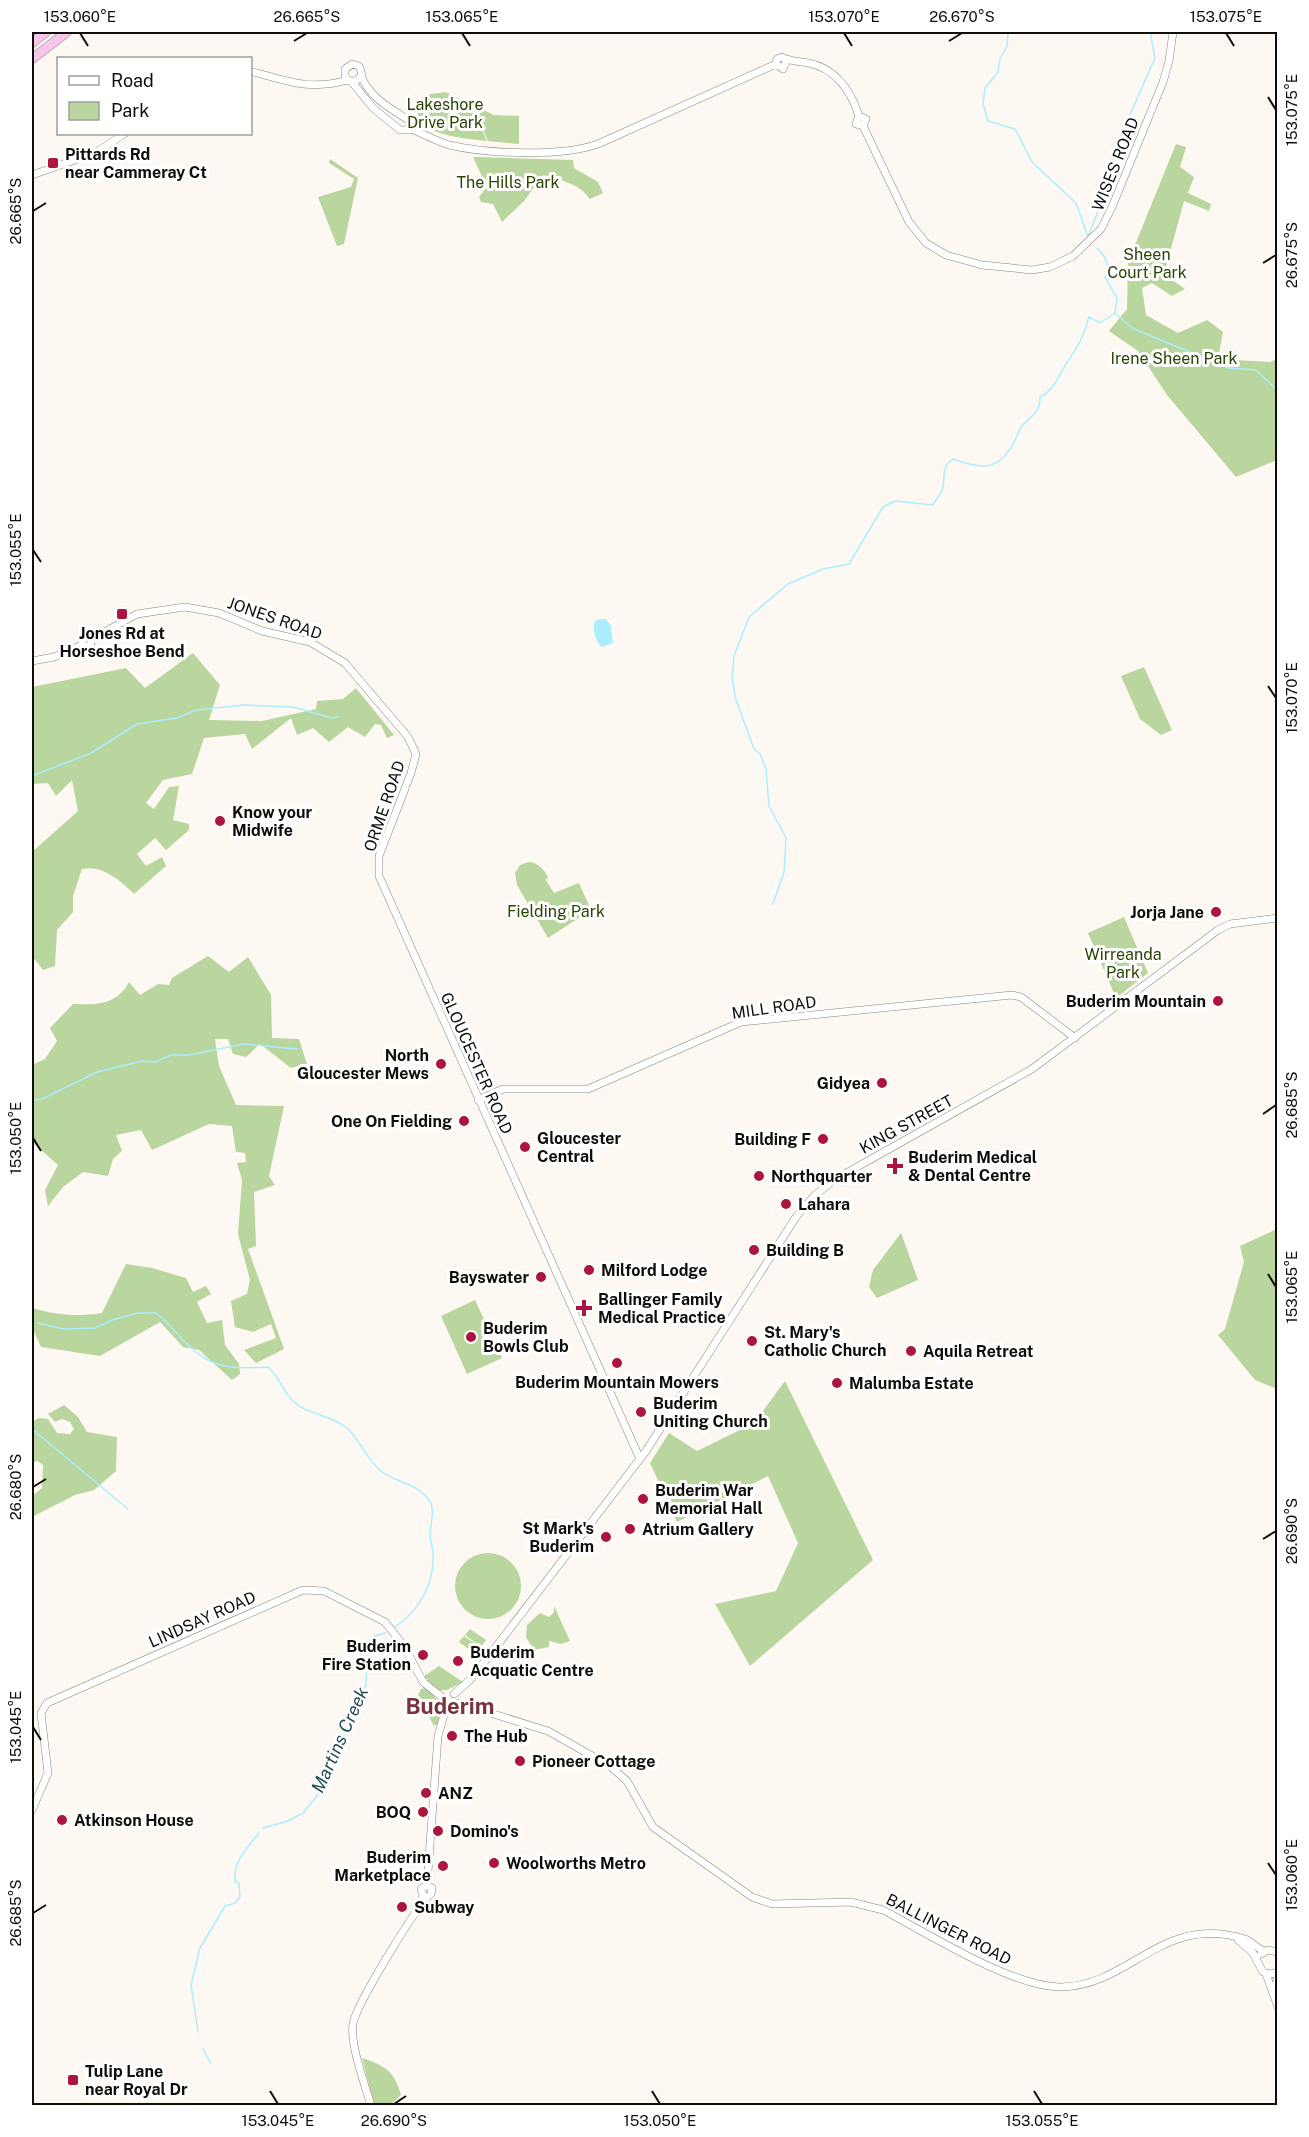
<svg xmlns="http://www.w3.org/2000/svg" width="1309" height="2137" font-family="'Public Sans',sans-serif">
<style>
.green{fill:#b8d69e}
.water{fill:#aef}
.lines{fill:none;stroke-linecap:round;stroke-linejoin:round}
.stream{stroke:#aef;stroke-width:1.5}
.secondary-casing{stroke:#87847d;stroke-width:8}
.highway-casing{stroke:#a6869b;stroke-width:10}
.secondary{stroke:#fff;stroke-width:7}
.highway{stroke:#f7c6e8;stroke-width:9}
.ticks{fill:none;stroke:#0f0e0b;stroke-width:2}
.poi-dot{fill:#ab153f;stroke:#fff;stroke-width:2}
.labels{text-anchor:middle;stroke-width:6;stroke-linejoin:round;paint-order:stroke}
.park-label{font-size:16px;fill:#2a4501;stroke:#fff}
.poi-label{font-size:16px;font-weight:bold;fill:#0f0e0b;stroke:#fff;text-anchor:start}
.street-label{font-size:16px;fill:#0f0e0b;stroke:#fff}
.water-label{font-size:18px;font-style:italic;fill:#234c55;stroke:#fff}
.district-label{font-size:22px;font-weight:bold;fill:#7a333d;stroke:#fff}
.neatline{fill:none;stroke:#0f0e0b;stroke-width:2}
.ticks-label{font-size:15px;text-anchor:middle;fill:#0f0e0b}
</style>
<rect width="100%" height="100%" fill="#fdf9f2"/>
<path class="green" d="M446 92 470 104 487 141C470 139 428 136 419 119 416 113 421 101 423 95Z
M471 104 494 115 519 116V144L488 141Z
M1176 144 1186 147 1180 167 1194 177 1188 193 1211 204 1209 211 1184 201 1164 274 1185 289 1172 296 1152 283 1142 288 1146 315 1178 333 1207 320 1223 332 1218 359 1270 362 1277 359V460L1236 477 1167 395 1138 351 1109 331 1127 309 1128 262Z
M473 157 573 160 574 168 598 182 603 193 590 199C579 183 560 180 543 175L524 201 502 222 493 204 481 202 479 197 487 187Z
M330 159 358 178 344 244 337 246 318 197 351 187 354 179 329 163Z
M193 653 220 685 209 720 262 721 316 709 317 701 343 699 356 688 394 735 387 738 381 725 375 724 365 737 348 727 329 742 313 728 297 735 291 718 252 749 245 734 204 738 192 774 163 780 146 803 154 809 169 787 179 786 173 820 189 824V830L166 850 155 838 137 854 146 866 162 857 166 866 134 894C120 880 102 865 82 869L73 896V912L57 930 55 966 43 970 32 956V852L78 811 72 780 56 796 48 783 32 784V687L126 668 145 688Z
M1144 667 1172 730 1161 735 1140 719 1121 676Z
M528 862C537 862 544 869 548 877L546 880 554 893 579 883 591 910 548 938 517 885 515 873 520 865Z
M1124 917 1148 973 1116 998 1088 933Z
M208 956 229 972 248 957 271 995 272 1038 299 1039 307 1064 291 1068 260 1044 246 1057 233 1054 228 1039H215L219 1066 236 1105 284 1106 269 1176 275 1185 254 1192 256 1246 248 1249 284 1349 256 1363 244 1350 276 1338 271 1324 253 1332 235 1327 231 1301 247 1294 250 1280 238 1234 242 1180 237 1163 246 1162 245 1153 236 1152 232 1126 209 1124 152 1150 141 1130 116 1135 122 1151 113 1159 108 1176 83 1172 63 1187 48 1206 45 1190 58 1165 32 1142V1065L45 1059 57 1041 50 1028 73 1004C96 1005 117 1005 129 982L140 995 158 984 169 985 172 978Z
M1277 1229V1389L1255 1380 1218 1335 1225 1329 1244 1262 1240 1246Z
M901 1233 918 1280 877 1298 869 1287 873 1270Z
M126 1264 152 1268 186 1278 193 1292 206 1286 211 1294 197 1302 207 1323 222 1320 225 1345 239 1364 240 1374 232 1380 199 1350 183 1347 160 1322 100 1356 41 1347 32 1327V1308C56 1315 77 1317 102 1313Z
M475 1300 502 1358 467 1374 441 1316Z
M785 1381 873 1560 750 1666 715 1604 776 1591 798 1543 768 1476 677 1522 650 1463 669 1433 697 1451 754 1423Z
M64 1405 78 1417 87 1432 117 1437 116 1471 94 1490 75 1495 32 1517V1496L42 1488 43 1465 37 1461 32 1462V1422L39 1418 48 1419 57 1433 70 1434 74 1429 70 1422 62 1419 55 1422 48 1414Z
M455 1586a33 33 0 1 1 66 0a33 33 0 1 1-66 0Z
M554 1606 570 1641 561 1644 549 1641V1647L534 1650 526 1637 527 1625 540 1613 549 1617 554 1612Z
M470 1629 486 1640 481 1647 465 1635Z
M464 1636 480 1647 475 1654 459 1642Z
M439 1666 463 1682 447 1690H437L424 1676Z
M426 1688C438 1698 443 1709 438 1724L434 1726 418 1695 421 1689Z
M362 2058C386 2066 394 2071 401 2095L390 2105H374Z"/>
<path class="water" d="M600 619H606L611 626 613 643 602 647C595 641 592 630 595 621Z"/>
<g class="lines">
<path class="stream" d="M1008 32 1007 46 1000 59 998 72 985 88 983 104 988 121 1015 129 1032 162 1076 203 1088 237
M1088 237 1104 196 1113 153 1155 58 1150 32
M1115 313 1132 328 1228 368 1256 370 1278 391
M32 776 91 753 137 724 177 718 196 710 244 705 293 707 332 718 339 717
M773 904 784 872 786 838 769 806 766 768 760 754 754 749 736 700 732 679 734 656 749 617 788 584 823 569 849 564 883 507 895 501 933 505C936 499 942 493 943 487 945 475 942 466 953 459 980 468 997 473 1013 444 1016 439 1018 432 1021 427 1029 416 1041 414 1040 397 1056 388 1057 378 1066 364 1077 348 1084 337 1089 317L1100 323 1115 313 1117 298 1105 277C1109 264 1107 258 1097 248
M32 1100 42 1099 97 1072 142 1061 155 1062 171 1055H189L244 1044 297 1049
M38 1323 64 1329 95 1328 112 1320 138 1313H156C168 1322 175 1332 186 1343 211 1370 235 1369 268 1367 281 1379 283 1391 292 1400 306 1415 333 1415 348 1429 360 1440 367 1461 382 1472 397 1483 417 1483 429 1500 436 1510 430 1524 430 1535 430 1541 433 1547 433 1553 435 1583 419 1611 395 1627
M32 1324H33
M32 1429 128 1509
M263 1828 288 1821 303 1813 320 1792 366 1685 367 1643 374 1636 386 1633
M198 2032 191 1985 200 1948 225 1906 235 1903 240 1897 239 1883 235 1882C233 1861 247 1848 259 1833
M203 2049 211 2064"/>
<defs>
<path id="secondary" d="M776 64 777 59 782 57C791 62 799 61 809 63 836 69 851 91 859 116
M776 64 783 69 787 60
M250 71C289 81 308 91 348 80
M351 81 373 108 400 130H409L410 121C393 110 373 100 363 80 361 75 362 72 359 66L352 64 345 69V76L349 81H356L361 76
M859 116 856 124 863 126
M859 116 866 119 863 126
M863 126 909 222 926 243 946 255 982 265 1032 270 1050 267 1073 256 1101 229 1112 207 1163 82 1169 61 1173 32
M410 128C423 134 436 141 449 145 488 154 561 157 598 144L776 64
M32 175 95 153 124 134
M92 639 137 614 185 607 219 613 262 631 310 642 345 663 408 737 416 754 411 773 379 856V876L640 1459
M82 645 90 647 92 639
M82 645 83 637 92 639
M32 661 54 657 82 645
M478 1100 503 1089H588L741 1022 1012 995 1021 997 1075 1038
M454 1694 470 1680 489 1656 646 1451 796 1217 813 1197 832 1181 1032 1069 1218 930 1230 924 1278 918
M458 1703 548 1731 610 1766 627 1781 653 1827 752 1897 772 1904 851 1902 883 1910C927 1933 1014 1988 1061 1987 1131 1986 1162 1913 1245 1939 1252 1942 1257 1948 1264 1951
M32 1810 48 1773 41 1713 47 1703 303 1590 324 1591 385 1622 404 1646 423 1682 442 1697
M427 1885 438 1736 446 1708
M421 1904 423 1895 421 1889 427 1885
M1238 1940 1253 1953 1263 1972 1270 1974 1278 1972
M1261 1954 1268 1950 1278 1952
M1266 1974 1278 2007
M1275 1994 1278 1972
M371 2106C365 2084 350 2046 353 2024 356 2005 416 1906 431 1894L432 1888 427 1885"/>
<path id="highway" d="M32 43 46 32
M32 59 67 32"/>
</defs>
<use href="#secondary" class="secondary-casing"/>
<use href="#highway" class="highway-casing"/>
<use href="#secondary" class="secondary"/>
<use href="#highway" class="highway"/>
</g>
<path class="ticks" d="M80 33 88 46M462 33 470 46M844 33 852 46M1226 33 1234 46M294 41 307 33M949 41 962 33M1268 97 1276 110M33 211 46 203M1263 263 1276 255M33 550 41 562M1268 686 1276 698M1263 1114 1276 1105M33 1138 41 1151M1268 1274 1276 1287M33 1487 46 1479M1263 1539 1276 1531M33 1727 41 1740M1268 1863 1276 1875M33 1913 46 1905M270 2091 278 2104M652 2091 660 2104M1034 2091 1042 2104M394 2104 406 2096"/>
<g class="poi-dot">
<rect x="47" y="157" width="12" height="12" rx="3"/>
<rect x="116" y="608" width="12" height="12" rx="3"/>
<circle cx="220" cy="821" r="6"/>
<circle cx="1216" cy="912" r="6"/>
<circle cx="1218" cy="1001" r="6"/>
<circle cx="441" cy="1064" r="6"/>
<circle cx="882" cy="1083" r="6"/>
<circle cx="464" cy="1121" r="6"/>
<circle cx="823" cy="1139" r="6"/>
<circle cx="525" cy="1147" r="6"/>
<path d="M892 1157h6v6h6v6h-6v6h-6v-6h-6v-6h6z"/>
<circle cx="759" cy="1176" r="6"/>
<circle cx="786" cy="1204" r="6"/>
<circle cx="754" cy="1250" r="6"/>
<circle cx="589" cy="1270" r="6"/>
<circle cx="541" cy="1277" r="6"/>
<path d="M581 1299h6v6h6v6h-6v6h-6v-6h-6v-6h6z"/>
<circle cx="471" cy="1337" r="6"/>
<circle cx="752" cy="1341" r="6"/>
<circle cx="911" cy="1351" r="6"/>
<circle cx="617" cy="1363" r="6"/>
<circle cx="837" cy="1383" r="6"/>
<circle cx="641" cy="1412" r="6"/>
<circle cx="643" cy="1499" r="6"/>
<circle cx="630" cy="1529" r="6"/>
<circle cx="606" cy="1537" r="6"/>
<circle cx="423" cy="1655" r="6"/>
<circle cx="458" cy="1661" r="6"/>
<circle cx="452" cy="1736" r="6"/>
<circle cx="520" cy="1761" r="6"/>
<circle cx="426" cy="1793" r="6"/>
<circle cx="423" cy="1812" r="6"/>
<circle cx="62" cy="1820" r="6"/>
<circle cx="438" cy="1831" r="6"/>
<circle cx="494" cy="1863" r="6"/>
<circle cx="443" cy="1866" r="6"/>
<circle cx="402" cy="1907" r="6"/>
<rect x="67" y="2074" width="12" height="12" rx="3"/>
</g>
<g class="labels">
<g class="park-label">
<text x="445" y="110">Lakeshore<tspan x="445" dy="18">Drive Park</tspan></text>
<text x="508" y="188">The Hills Park</text>
<text x="1147" y="260">Sheen<tspan x="1147" dy="18">Court Park</tspan></text>
<text x="1174" y="364">Irene Sheen Park</text>
<text x="556" y="917">Fielding Park</text>
<text x="1123" y="960">Wirreanda<tspan x="1123" dy="18">Park</tspan></text>
</g>
<g class="poi-label">
<text x="65" y="160">Pittards Rd<tspan x="65" dy="18">near Cammeray Ct</tspan></text>
<text x="122" y="639" text-anchor="middle">Jones Rd at<tspan x="122" dy="18">Horseshoe Bend</tspan></text>
<text x="232" y="818">Know your<tspan x="232" dy="18">Midwife</tspan></text>
<text x="1204" y="918" text-anchor="end">Jorja Jane</text>
<text x="1206" y="1007" text-anchor="end">Buderim Mountain</text>
<text x="429" y="1061" text-anchor="end">North<tspan x="429" dy="18">Gloucester Mews</tspan></text>
<text x="870" y="1089" text-anchor="end">Gidyea</text>
<text x="452" y="1127" text-anchor="end">One On Fielding</text>
<text x="537" y="1144">Gloucester<tspan x="537" dy="18">Central</tspan></text>
<text x="811" y="1145" text-anchor="end">Building F</text>
<text x="908" y="1163">Buderim Medical<tspan x="908" dy="18">&amp; Dental Centre</tspan></text>
<text x="771" y="1182">Northquarter</text>
<text x="798" y="1210">Lahara</text>
<text x="766" y="1256">Building B</text>
<text x="601" y="1276">Milford Lodge</text>
<text x="529" y="1283" text-anchor="end">Bayswater</text>
<text x="598" y="1305">Ballinger Family<tspan x="598" dy="18">Medical Practice</tspan></text>
<text x="483" y="1334">Buderim<tspan x="483" dy="18">Bowls Club</tspan></text>
<text x="764" y="1338">St. Mary's<tspan x="764" dy="18">Catholic Church</tspan></text>
<text x="923" y="1357">Aquila Retreat</text>
<text x="617" y="1388" text-anchor="middle">Buderim Mountain Mowers</text>
<text x="849" y="1389">Malumba Estate</text>
<text x="653" y="1409">Buderim<tspan x="653" dy="18">Uniting Church</tspan></text>
<text x="655" y="1496">Buderim War<tspan x="655" dy="18">Memorial Hall</tspan></text>
<text x="594" y="1534" text-anchor="end">St Mark's<tspan x="594" dy="18">Buderim</tspan></text>
<text x="642" y="1535">Atrium Gallery</text>
<text x="411" y="1652" text-anchor="end">Buderim<tspan x="411" dy="18">Fire Station</tspan></text>
<text x="470" y="1658">Buderim<tspan x="470" dy="18">Acquatic Centre</tspan></text>
<text x="464" y="1742">The Hub</text>
<text x="532" y="1767">Pioneer Cottage</text>
<text x="438" y="1799">ANZ</text>
<text x="411" y="1818" text-anchor="end">BOQ</text>
<text x="74" y="1826">Atkinson House</text>
<text x="450" y="1837">Domino's</text>
<text x="431" y="1863" text-anchor="end">Buderim<tspan x="431" dy="18">Marketplace</tspan></text>
<text x="506" y="1869">Woolworths Metro</text>
<text x="414" y="1913">Subway</text>
<text x="85" y="2077">Tulip Lane<tspan x="85" dy="18">near Royal Dr</tspan></text>
</g>
<g class="street-label">
<text transform="translate(1115 164) rotate(-68)" y="6">WISES ROAD</text>
<text transform="translate(275 618) rotate(19)" y="6">JONES ROAD</text>
<text transform="translate(384 806) rotate(-71)" y="6">ORME ROAD</text>
<text transform="translate(774 1007) rotate(-8)" y="6">MILL ROAD</text>
<text transform="translate(477 1063) rotate(66)" y="6">GLOUCESTER ROAD</text>
<text transform="translate(906 1124) rotate(-29)" y="6">KING STREET</text>
<text transform="translate(202 1619) rotate(-24)" y="6">LINDSAY ROAD</text>
<text transform="translate(949 1929) rotate(27)" y="6">BALLINGER ROAD</text>
</g>
<g class="water-label">
<text transform="translate(340 1740) rotate(-66)" y="6">Martins Creek</text>
</g>
<g class="district-label">
<text x="450" y="1714">Buderim</text>
</g>
</g>
<rect width="1309" height="2137" fill="none" stroke="#ffffff" stroke-width="66"/>
<rect x="57" y="57" width="195" height="78" fill="#ffffff" stroke="#9f9f9d" stroke-width="1.5"/>
<rect x="69" y="76" width="30" height="9" fill="#ffffff" stroke="#9f9f9d" stroke-width="1.5"/>
<text x="111" y="87" font-size="18" fill="#0f0e0b">Road</text>
<rect x="69" y="102" width="30" height="18" fill="#b8d69e" stroke="#9f9f9d" stroke-width="1.5"/>
<text x="111" y="117" font-size="18" fill="#0f0e0b">Park</text>
<rect x="33" y="33" width="1243" height="2071" class="neatline"/>
<g class="ticks-label">
<text x="80" y="22">153.060°E</text>
<text x="307" y="22">26.665°S</text>
<text x="462" y="22">153.065°E</text>
<text x="844" y="22">153.070°E</text>
<text x="962" y="22">26.670°S</text>
<text x="1226" y="22">153.075°E</text>
<text transform="translate(1292 110) rotate(-90)" y="5">153.075°E</text>
<text transform="translate(16 211) rotate(-90)" y="5">26.665°S</text>
<text transform="translate(1292 255) rotate(-90)" y="5">26.675°S</text>
<text transform="translate(16 550) rotate(-90)" y="5">153.055°E</text>
<text transform="translate(1292 698) rotate(-90)" y="5">153.070°E</text>
<text transform="translate(1292 1105) rotate(-90)" y="5">26.685°S</text>
<text transform="translate(16 1138) rotate(-90)" y="5">153.050°E</text>
<text transform="translate(1292 1287) rotate(-90)" y="5">153.065°E</text>
<text transform="translate(16 1487) rotate(-90)" y="5">26.680°S</text>
<text transform="translate(1292 1531) rotate(-90)" y="5">26.690°S</text>
<text transform="translate(16 1727) rotate(-90)" y="5">153.045°E</text>
<text transform="translate(1292 1875) rotate(-90)" y="5">153.060°E</text>
<text transform="translate(16 1913) rotate(-90)" y="5">26.685°S</text>
<text x="278" y="2126">153.045°E</text>
<text x="394" y="2126">26.690°S</text>
<text x="660" y="2126">153.050°E</text>
<text x="1042" y="2126">153.055°E</text>
</g>
</svg>
